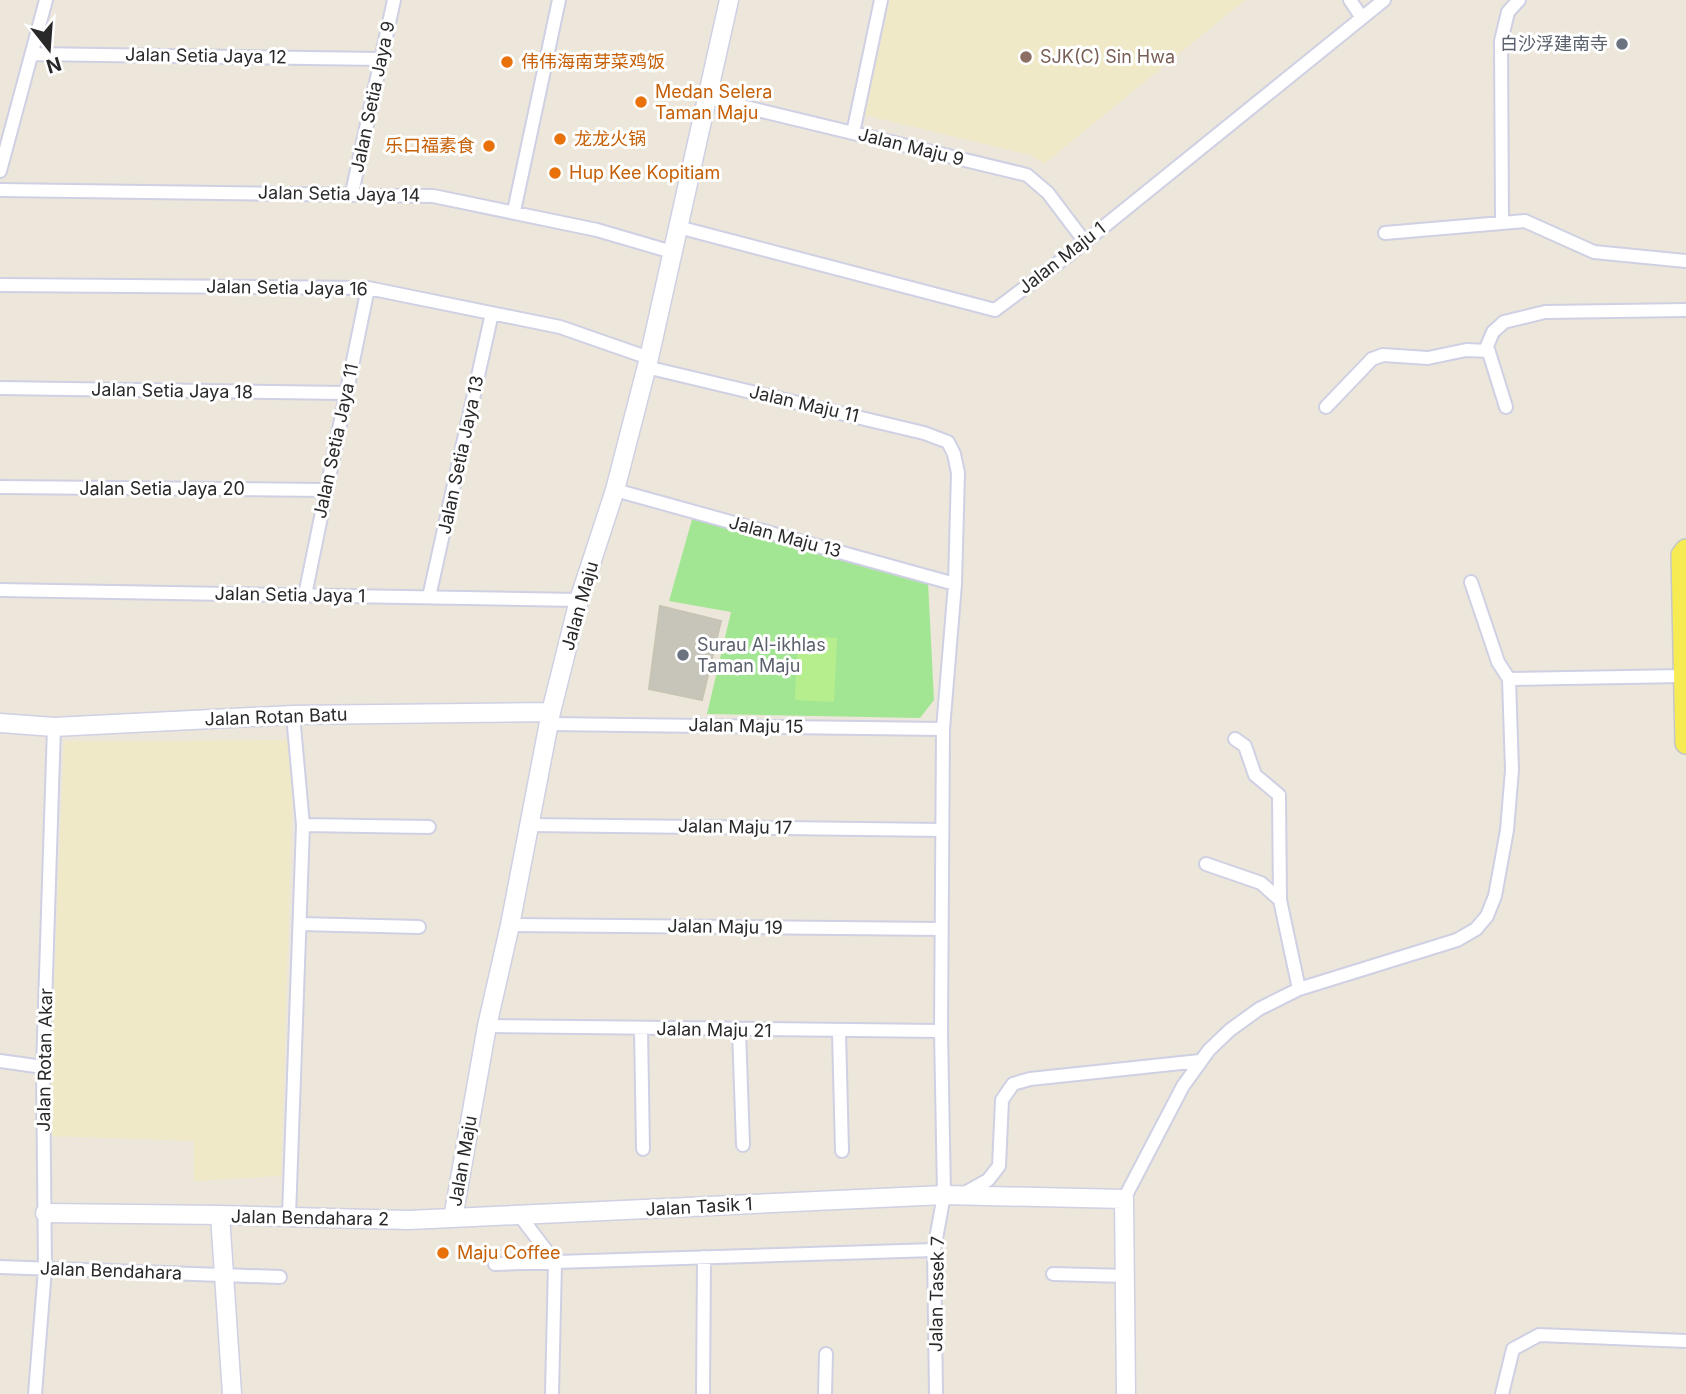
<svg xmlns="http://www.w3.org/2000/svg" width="1686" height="1394" font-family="Inter,'Noto Sans SC',sans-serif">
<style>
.education{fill:#efe9c8}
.green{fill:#a2e693}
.pitch{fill:#b6ee8e}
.building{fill:#c7c5b9;stroke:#c8c4b4;stroke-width:2}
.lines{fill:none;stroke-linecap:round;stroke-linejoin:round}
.street-casing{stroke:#cfd0e3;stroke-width:16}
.secondary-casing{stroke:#cfd0e3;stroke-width:21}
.primary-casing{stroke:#c7c7c7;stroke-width:24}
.street{stroke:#fff;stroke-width:12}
.secondary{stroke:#fff;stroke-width:18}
.primary{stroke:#f7eb54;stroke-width:21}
.worship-dot{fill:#6b7280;stroke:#fff;stroke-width:2.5}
.education-dot{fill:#8d6e63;stroke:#fff;stroke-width:2.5}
.food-dot{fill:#e8710a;stroke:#fff;stroke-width:2.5}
.labels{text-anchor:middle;stroke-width:6;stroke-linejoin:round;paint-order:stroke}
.worship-label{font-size:18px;fill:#5b616d;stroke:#fff;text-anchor:end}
.street-label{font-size:18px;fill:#292929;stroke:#fff}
.education-label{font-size:18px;fill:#785e54;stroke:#fff;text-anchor:start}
.food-label{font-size:18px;fill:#c56008;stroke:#fff;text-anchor:start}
</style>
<rect width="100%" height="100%" fill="#ece7da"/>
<path class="education" d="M890 0H1245L1044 164 1031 155 864 115Z
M294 740 281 1176 194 1181V1141L48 1136 64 741Z"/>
<path class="green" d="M693 516 928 582 934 700 920 718 707 714 731 612 669 601Z"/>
<path class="pitch" d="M798 636 837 638 834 702 795 700Z"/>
<path class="building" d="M660 606 721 621 702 700 649 689Z"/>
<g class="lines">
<defs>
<path id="street" d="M1350 0 1362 18
M32 54 381 59
M708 98 1027 175 1048 193 1085 242
M853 133 881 0
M0 171 46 0
M0 190 433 196 597 230 672 252
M352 193 394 0
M514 211 559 0
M1502 222 1501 41 1508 12 1519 0
M678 227 995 310 1070 254 1384 0
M1385 233 1525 221 1594 252 1686 261
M0 285 368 288 560 327 649 358
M646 367 924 433 948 442 954 454 958 473 955 584 943 729 941 1031 944 1195 934 1250 936 1394
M0 388 345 393
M1326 407 1372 359 1383 355 1428 358 1466 350 1488 351
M1506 407 1487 346 1493 332 1504 322 1545 312 1686 310
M0 487 325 490
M615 490 955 584
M0 590 579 600
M305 595 368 288
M429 597 492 313
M1509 679 1684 676
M549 724 943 729
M1235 739 1245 746 1255 775 1279 795 1280 900
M303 825 429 827
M528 825 941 830
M1206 864 1261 883 1280 900 1299 989
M300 924 419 927
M510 925 940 929
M487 1026 941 1031
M641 1029 643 1149
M739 1030 743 1145
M839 1032 842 1151
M0 1061 43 1067
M963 1194 988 1180 999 1166 1002 1100 1013 1084 1030 1079 1200 1061
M1124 1199 1183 1086 1209 1050 1230 1030 1259 1009 1299 989 1457 940 1476 929 1487 916 1495 896 1507 830 1512 770 1509 679 1498 662 1471 582
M289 1216 303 825 293 715
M520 1216 555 1262 552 1394
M495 1264 934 1250
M0 1267 280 1277
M1053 1274 1125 1276
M35 1394 45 1269 43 1067 54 727
M703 1394 704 1257
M825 1394 826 1354
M1502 1394 1513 1349 1539 1335 1686 1341"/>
<path id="secondary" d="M0 723 54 727 293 715 551 712
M45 1213 220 1215
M453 1218 487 1026 510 925 551 712 579 600 615 490 649 358 729 0
M232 1394 220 1215 409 1220 944 1195 1124 1199 1126 1394"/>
<path id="primary" d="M1686 550 1682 555 1686 743"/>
</defs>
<use href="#street" class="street-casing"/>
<use href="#secondary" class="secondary-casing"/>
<use href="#primary" class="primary-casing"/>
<use href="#street" class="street"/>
<use href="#secondary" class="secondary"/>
<use href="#primary" class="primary"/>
</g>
<g class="worship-dot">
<circle cx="1622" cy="44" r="7"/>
<circle cx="683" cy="655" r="7"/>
</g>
<circle class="education-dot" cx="1026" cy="57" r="7"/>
<g class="food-dot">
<circle cx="507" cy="62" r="7"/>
<circle cx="641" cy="102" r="7"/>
<circle cx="560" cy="139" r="7"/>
<circle cx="489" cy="146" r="7"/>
<circle cx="555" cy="173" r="7"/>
<circle cx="443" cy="1253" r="7"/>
</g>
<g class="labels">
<g class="worship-label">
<text x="1608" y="50">白沙浮建南寺</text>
<text x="697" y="651" text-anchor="start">Surau Al-ikhlas<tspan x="697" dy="21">Taman Maju</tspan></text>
</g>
<g class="street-label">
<text transform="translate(206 56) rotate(1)" y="6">Jalan Setia Jaya 12</text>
<text transform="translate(373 97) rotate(-78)" y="6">Jalan Setia Jaya 9</text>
<text transform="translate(911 147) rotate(14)" y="6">Jalan Maju 9</text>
<text transform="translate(339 194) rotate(1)" y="6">Jalan Setia Jaya 14</text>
<text transform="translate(1062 258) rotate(-38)" y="6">Jalan Maju 1</text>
<text transform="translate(287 288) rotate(1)" y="6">Jalan Setia Jaya 16</text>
<text transform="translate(172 391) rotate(1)" y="6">Jalan Setia Jaya 18</text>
<text transform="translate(804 404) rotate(13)" y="6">Jalan Maju 11</text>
<text transform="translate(336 441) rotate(-78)" y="6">Jalan Setia Jaya 11</text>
<text transform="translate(461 455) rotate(-78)" y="6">Jalan Setia Jaya 13</text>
<text x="162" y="495">Jalan Setia Jaya 20</text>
<text transform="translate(785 537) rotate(15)" y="6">Jalan Maju 13</text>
<text transform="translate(290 595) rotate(1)" y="6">Jalan Setia Jaya 1</text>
<text transform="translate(580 606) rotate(-74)" y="6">Jalan Maju</text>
<text transform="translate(276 717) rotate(-2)" y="6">Jalan Rotan Batu</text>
<text transform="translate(746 726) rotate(1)" y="6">Jalan Maju 15</text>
<text transform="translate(735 827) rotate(1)" y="6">Jalan Maju 17</text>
<text transform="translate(725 927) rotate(1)" y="6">Jalan Maju 19</text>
<text transform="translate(714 1030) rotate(1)" y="6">Jalan Maju 21</text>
<text transform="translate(45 1060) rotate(-89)" y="6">Jalan Rotan Akar</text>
<text transform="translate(463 1161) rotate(-80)" y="6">Jalan Maju</text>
<text transform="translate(699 1207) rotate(-3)" y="6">Jalan Tasik 1</text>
<text transform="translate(310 1218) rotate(1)" y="6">Jalan Bendahara 2</text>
<text transform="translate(111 1271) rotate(2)" y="6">Jalan Bendahara</text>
<text transform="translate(937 1294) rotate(-89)" y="6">Jalan Tasek 7</text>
</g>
<g class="education-label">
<text x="1040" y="63">SJK(C) Sin Hwa</text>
</g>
<g class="food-label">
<text x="521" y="68">伟伟海南芽菜鸡饭</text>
<text x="655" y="98">Medan Selera<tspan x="655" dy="21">Taman Maju</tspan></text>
<text x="574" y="145">龙龙火锅</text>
<text x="475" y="152" text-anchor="end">乐口福素食</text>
<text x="569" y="179">Hup Kee Kopitiam</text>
<text x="457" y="1259">Maju Coffee</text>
</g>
</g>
<g transform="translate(49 49) rotate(163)" stroke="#ffffff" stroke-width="5" paint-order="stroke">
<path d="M0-5L12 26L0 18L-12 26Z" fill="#292929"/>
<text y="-10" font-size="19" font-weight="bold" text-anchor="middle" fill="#292929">N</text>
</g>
</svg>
